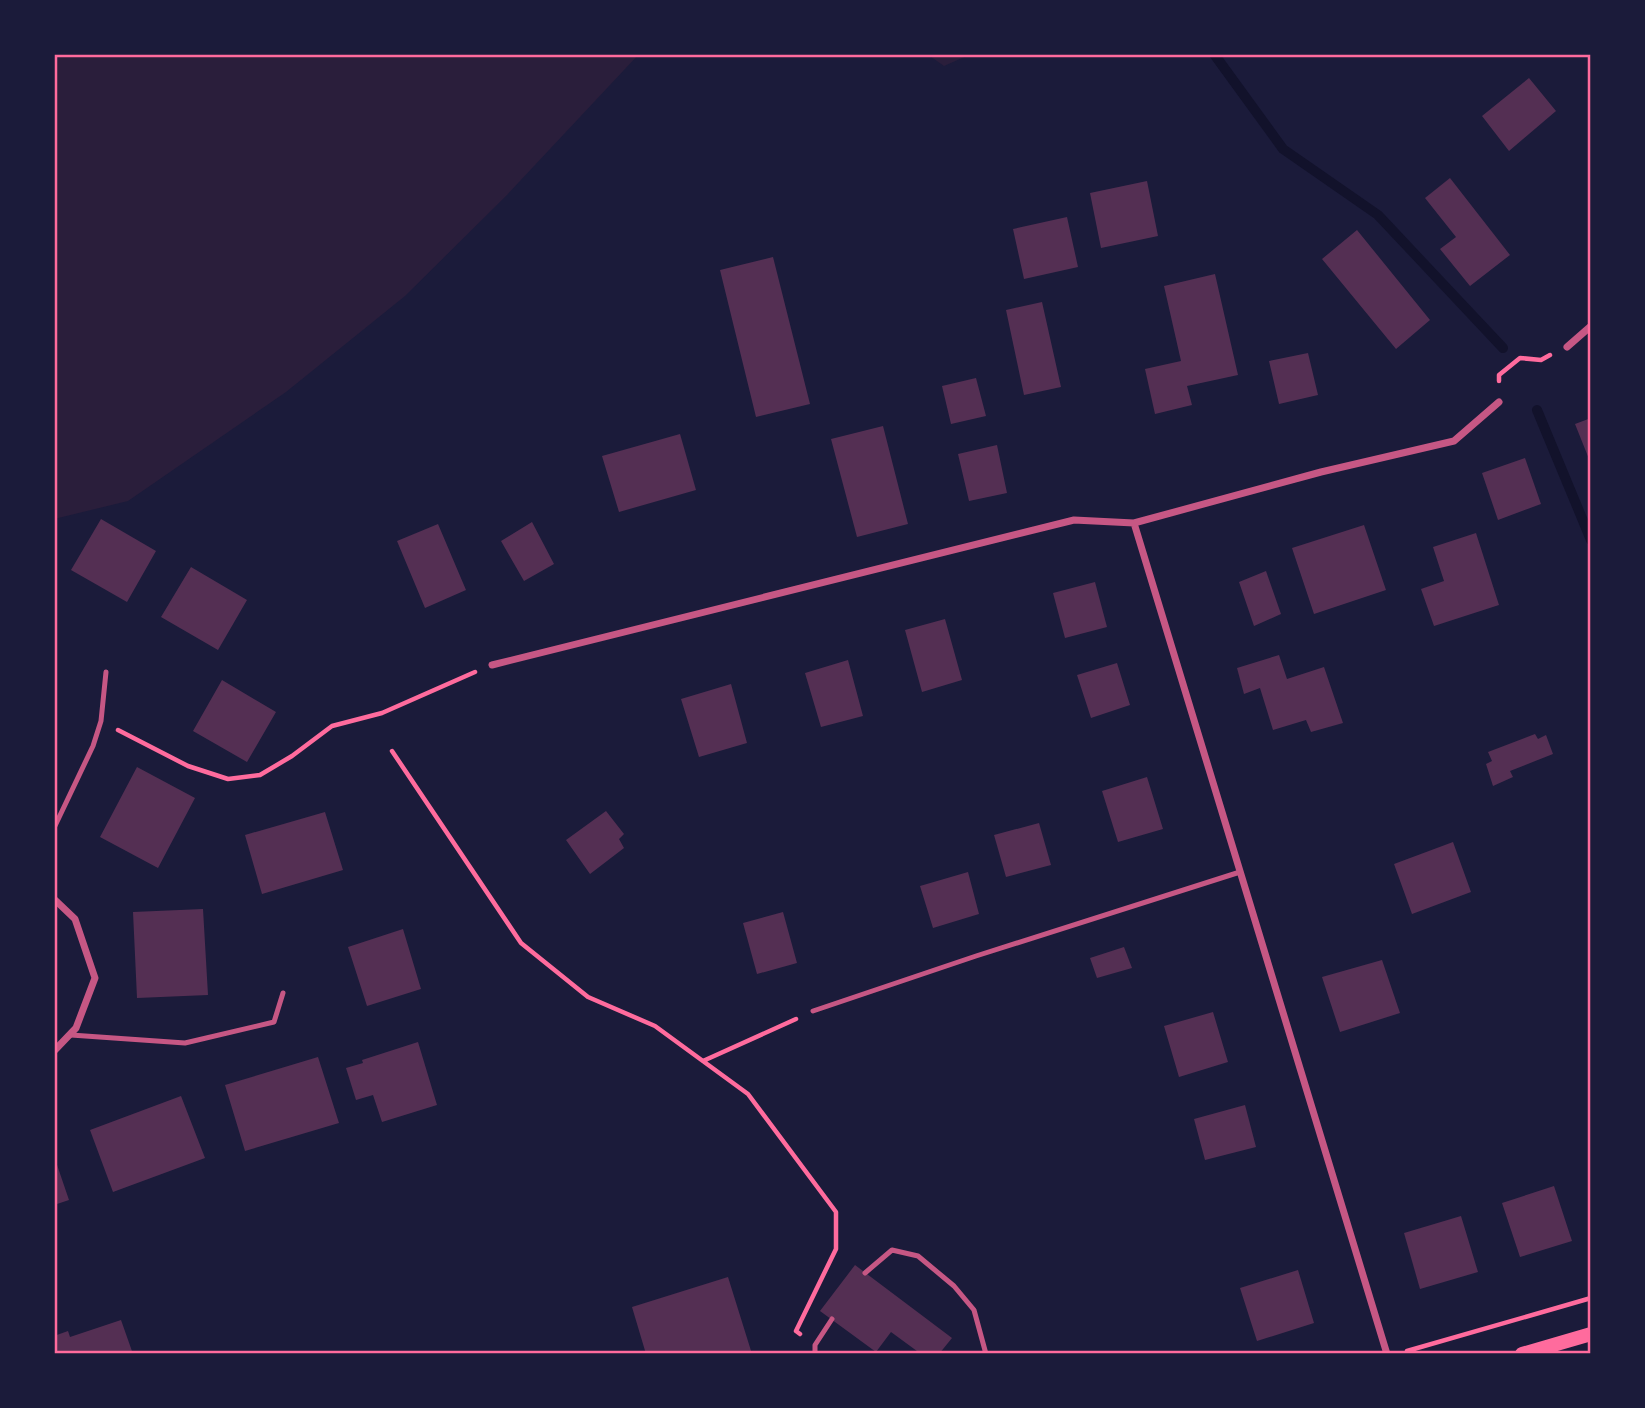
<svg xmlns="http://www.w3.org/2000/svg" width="1645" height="1408" font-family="Signika,sans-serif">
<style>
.green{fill:#2a1e3b}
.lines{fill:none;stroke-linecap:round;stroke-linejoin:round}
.stream{stroke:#12122b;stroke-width:10}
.building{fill:#542f53}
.path{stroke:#ff6b9d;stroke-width:4.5}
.service{stroke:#c65784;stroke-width:5}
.minor{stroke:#c65784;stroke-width:7}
.secondary{stroke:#ff6b9d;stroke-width:14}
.neatline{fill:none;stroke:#ff6b9d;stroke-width:2.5}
</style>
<rect width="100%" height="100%" fill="#1b1b3a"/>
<path class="green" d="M54 54H639L506 196 405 296 286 392 128 501 54 519Z
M927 54H971L944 66Z"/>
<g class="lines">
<path class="stream" d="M1214 54 1283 149 1378 215 1503 348
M1537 410 1591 540"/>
</g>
<path class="building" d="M1529 78 1556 111 1509 151 1482 116Z
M1450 178 1510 255 1470 286 1440 249 1456 237 1425 198Z
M1147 181 1158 236 1101 248 1090 193Z
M1067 217 1078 267 1024 279 1013 229Z
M1357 230 1430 320 1396 349 1322 259Z
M773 257 810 404 756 417 720 270Z
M1215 274 1238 375 1187 386 1192 405 1155 414 1145 369 1181 361 1164 286Z
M1042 302 1061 387 1024 395 1006 310Z
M1308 353 1318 395 1279 404 1269 361Z
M976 378 986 416 951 424 942 386Z
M1591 418V464L1575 424Z
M883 426 908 524 857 537 831 439Z
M680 434 696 490 619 512 602 456Z
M997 445 1007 493 969 501 958 454Z
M1525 458 1541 504 1498 520 1482 473Z
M101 519 156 551 127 602 71 570Z
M532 522 554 564 524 581 501 541Z
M438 524 466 590 425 608 397 541Z
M1364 525 1386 590 1314 614 1292 548Z
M1476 533 1499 605 1434 626 1421 589 1444 581 1433 547Z
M191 567 247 600 218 650 161 617Z
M1266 571 1281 614 1254 626 1239 582Z
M1095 582 1107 627 1065 638 1053 593Z
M945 619 962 680 922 692 905 630Z
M1279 655 1287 679 1324 667 1343 723 1311 732 1306 720 1273 730 1260 688 1244 694 1237 668Z
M848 660 863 716 821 727 805 673Z
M1117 663 1130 705 1091 718 1077 675Z
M222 680 276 712 247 762 193 731Z
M731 684 747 743 699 757 681 699Z
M1535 734 1538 739 1546 735 1553 754 1510 771 1513 777 1493 786 1486 764 1492 761 1488 752Z
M137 767 195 798 158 868 100 837Z
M1147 777 1163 829 1118 842 1102 791Z
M606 811 624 834 619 839 624 848 590 874 566 840Z
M325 812 343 870 262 894 245 835Z
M1039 823 1051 865 1006 877 994 835Z
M1453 842 1471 892 1412 914 1394 864Z
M968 872 979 914 933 928 920 886Z
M203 909 208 995 137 998 133 912Z
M783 912 797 963 757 974 743 923Z
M403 929 421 989 367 1006 348 947Z
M1124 947 1132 968 1097 978 1090 958Z
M1382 960 1400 1013 1340 1032 1322 977Z
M1213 1012 1228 1062 1179 1077 1164 1026Z
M418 1042 437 1105 382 1122 373 1095 356 1100 346 1068 363 1063 362 1060Z
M318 1057 339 1123 245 1151 225 1085Z
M181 1096 205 1158 113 1192 90 1130Z
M1245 1105 1256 1147 1205 1160 1194 1119Z
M54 1156 69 1200 54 1205Z
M1554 1186 1572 1241 1520 1257 1502 1203Z
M1461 1216 1478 1272 1420 1289 1404 1233Z
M855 1265 952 1338 939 1354H921L891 1332 876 1352 820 1311Z
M1298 1270 1314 1323 1257 1341 1240 1288Z
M728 1277 752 1354H646L632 1307Z
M121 1320 133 1354H54V1336L68 1331 70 1337Z"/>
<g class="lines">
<path class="path" d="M1499 381V375L1520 358 1541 360 1550 355
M118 730 188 766 228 779 260 775 292 756 332 726 382 713 475 672
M392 751 521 943 588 997 655 1026 748 1094 836 1212V1249L796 1331 800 1334
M703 1061 796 1019
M1407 1351 1591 1298"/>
<path class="service" d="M54 828 93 746 101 721 106 672
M813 1011 976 956 1240 872
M71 1035 185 1043 274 1022 283 993
M865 1273 892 1250 918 1256 954 1286 974 1310 986 1354
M815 1354V1345L832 1319"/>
<path class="minor" d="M1567 347 1591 326
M1134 523 1387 1354
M492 665 1074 520 1134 523 1321 472 1454 441 1499 402
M54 899 75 919 95 978 76 1028 54 1051"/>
<path class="secondary" d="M1522 1354 1591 1334"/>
</g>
<rect width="1645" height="1408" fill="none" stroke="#1b1b3a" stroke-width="112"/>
<rect x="56" y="56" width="1533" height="1296" class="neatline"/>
</svg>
